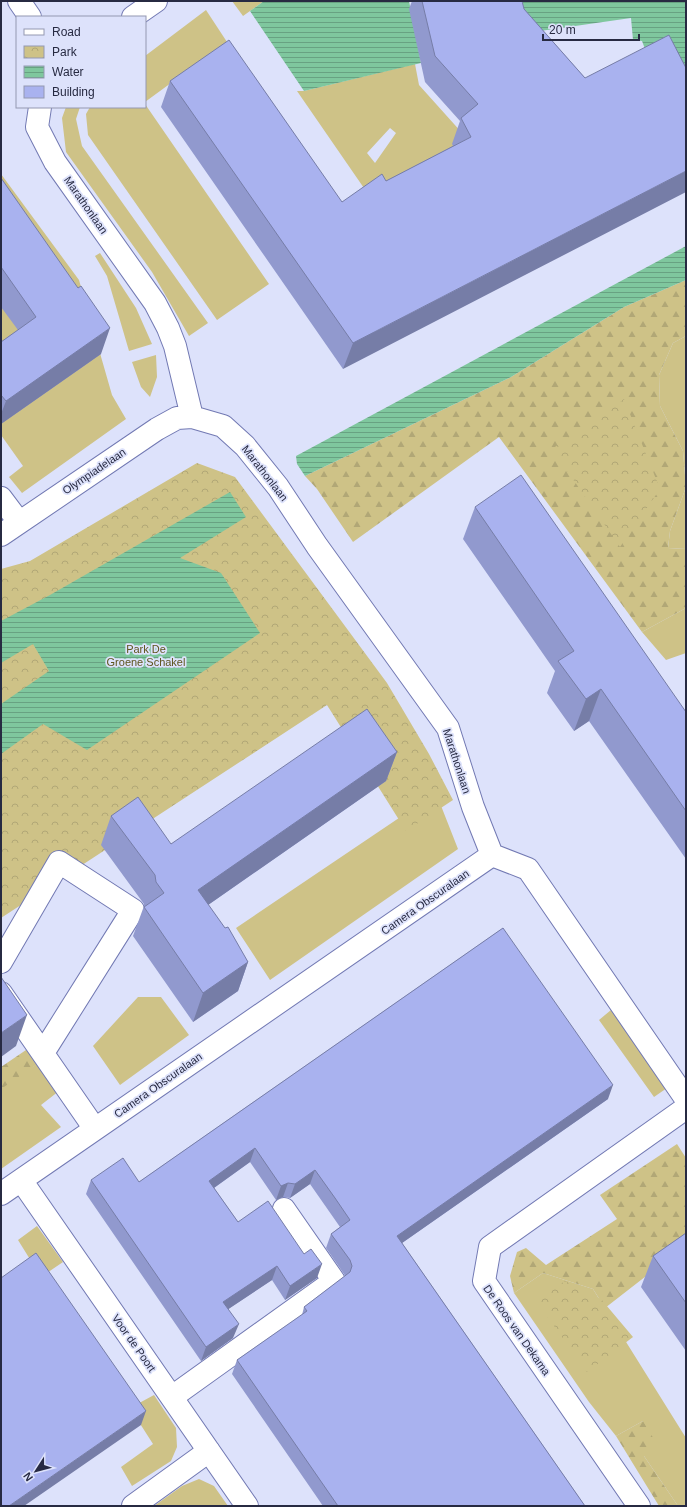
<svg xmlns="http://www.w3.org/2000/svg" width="687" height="1507" font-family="Arial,sans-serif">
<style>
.green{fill:#cec287;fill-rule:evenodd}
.forest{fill:url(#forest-firs)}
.park{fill:url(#park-crowns)}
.water{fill:url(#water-rules)}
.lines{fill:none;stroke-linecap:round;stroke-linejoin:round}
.minor-casing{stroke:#7279b3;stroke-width:24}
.minor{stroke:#fff;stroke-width:22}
.wall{fill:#9199ce}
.shaded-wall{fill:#767da7}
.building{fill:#a9b2ef;stroke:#767da7}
.labels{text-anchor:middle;stroke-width:3.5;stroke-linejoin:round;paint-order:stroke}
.street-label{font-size:11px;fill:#272a42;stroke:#dde2fb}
.park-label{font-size:11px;fill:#5e541d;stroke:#dde2fb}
</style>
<defs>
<pattern id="forest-firs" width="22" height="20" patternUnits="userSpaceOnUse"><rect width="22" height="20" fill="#cec287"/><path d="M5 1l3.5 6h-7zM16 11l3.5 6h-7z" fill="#b1a776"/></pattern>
<pattern id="park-crowns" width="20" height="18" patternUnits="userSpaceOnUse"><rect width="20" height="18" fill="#cec287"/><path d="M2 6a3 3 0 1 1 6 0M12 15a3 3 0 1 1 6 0" fill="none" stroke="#b1a776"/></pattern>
<pattern id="water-rules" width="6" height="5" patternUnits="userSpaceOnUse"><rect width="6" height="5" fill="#7fc79e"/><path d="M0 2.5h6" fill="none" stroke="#68a282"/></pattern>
</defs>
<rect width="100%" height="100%" fill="#dde2fb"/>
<path class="green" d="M232 1H264L243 16Z
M206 10 227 42 145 102V56Z
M415 64 419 85 463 134 457 154 377 207 297 91H304ZM390 128 396 133 375 163 367 153Z
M145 104 269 284 217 320 88 135 86 114 90 107H145Z
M66 107H80L76 119 82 146 208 323 189 336 152 272 66 152 62 118Z
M1 174 79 280 112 395 126 419 22 493 9 477 23 466 1 435Z
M100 253 136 308 152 344 129 351 107 276 95 256Z
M686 336V549L668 548 670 531 686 487 683 451 660 406 659 375 673 343Z
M156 355 157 377 150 397 141 387 132 362Z
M686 608V653L666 660 642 632Z
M436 793 458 849 270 980 236 928Z
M138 997H161L189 1035 120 1085 93 1046Z
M611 1010 667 1088 654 1097 599 1020Z
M39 1063 59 1091 41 1105 61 1127 1 1169V1086Z
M37 1226 63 1262 41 1277 18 1240Z
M543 1273 593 1289 686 1438V1506H678L644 1456 643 1421 616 1436 589 1402 514 1293Z
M154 1395 176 1428 177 1447 171 1461 132 1486 121 1467 153 1444 130 1408Z
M199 1479 214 1486 228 1506H154L182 1486Z"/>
<path class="forest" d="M686 280V336L673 343 659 375 660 406 683 451 686 487 670 531 668 548 686 549V608L642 632 499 437 353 542 317 489 305 476 511 377 624 307Z
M26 1050 39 1063 1 1089V1067Z
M677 1144 686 1158V1245L605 1308 593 1289 543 1273 514 1293 510 1276 517 1252 526 1248 546 1265 617 1219 600 1195Z
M643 1421 658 1446 644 1456 678 1506H659L616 1436Z"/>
<path class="park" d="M624 399 660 489 620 547 552 449Z
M197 463 235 477 387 683 429 754 453 800 406 831 327 705 1 918V569L30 561Z
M565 1281 601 1299 633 1337 587 1372 536 1301Z"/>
<path class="water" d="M264 1H409L421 63 304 91 250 11Z
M515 1H686V110L645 49 642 41 633 40 631 18 533 32Z
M686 246V280L624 307 511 377 305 476 297 464 296 456Z
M230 492 246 517 180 558 221 573 260 633 87 750 43 724 1 754V704L49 671 33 644 1 663V621L50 595Z"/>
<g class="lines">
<defs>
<path id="minor" d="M19 1 30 17
M133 17 156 1
M40 107 37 127 55 162 155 303 168 328 175 346 192 417
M1 498 19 522
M1 535 157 429 177 418 192 417 223 426 245 446 278 487 317 546 448 728 473 807 492 855
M1 962 59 862 133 910 43 1053
M1 993 95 1129
M21 1180 247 1506
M1 1194 492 855 528 869 686 1099
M172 1397 334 1281 284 1209
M133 1506 209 1451
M639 1506 484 1281 490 1247 686 1108"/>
</defs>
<use href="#minor" class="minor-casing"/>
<use href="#minor" class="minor"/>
</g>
<path class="wall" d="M412 1H522L524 9 585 78 343 369 161 107 170 81 342 202 386 181 453 146 452 144 460 121 425 82 409 9Z
M1 178 101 354 1 424V342L18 330 1 307Z
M475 507 686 712V859L589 721 574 731 547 693 555 671 463 539Z
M397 752 386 781 208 905 248 962 238 991 193 1022 133 936 144 906V904L101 845 111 816 171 844Z
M503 928 608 1099 402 1243 585 1506H323L232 1374 237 1360 302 1315 304 1307 345 1276 344 1274 326 1248 331 1234 340 1227 310 1184 290 1198 283 1197 276 1200 250 1162 214 1188 238 1222 317 1278 285 1300 272 1280 228 1309 233 1338 201 1361 86 1194 91 1180 139 1182Z
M686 1233V1351L641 1287 653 1256Z"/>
<path class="shaded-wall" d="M686 171V192L343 369 353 343Z
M110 328 101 354 1 424V414L6 401Z
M601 689 589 721 574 731 586 699Z
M397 752 386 781 188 919 198 890Z
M248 962 238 991 193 1022 203 993Z
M27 1015 16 1046 1 1057V1033Z
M613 1085 608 1099 392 1250 397 1236Z
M255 1148 250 1162 204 1195 209 1181Z
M315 1170 310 1184 290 1198 295 1184Z
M288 1183 283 1197 276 1200 281 1186Z
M322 1264 317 1278 285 1300 290 1286Z
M277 1266 272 1280 218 1316 223 1302Z
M239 1324 233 1338 201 1361 206 1347Z
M146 1411 141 1425 24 1506H9Z"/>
<path class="building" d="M422 1H522L524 9 585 78 669 35 686 68V171L353 343 170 81 229 40 342 202 382 174 386 181 471 137 461 118 478 104 435 56Z
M1 178 78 288 81 286 110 328 6 401 1 395V342L36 317 1 267Z
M521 475 686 712V811L601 689 586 699 558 661 574 651 475 507Z
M367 709 397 752 198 890 225 928 228 927 248 962 203 993 144 907 164 893 156 882 155 875 111 816 138 797 171 844Z
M503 928 613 1085 397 1236 585 1506H338L237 1360 307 1311 304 1307 350 1272 352 1266 350 1260 331 1234 350 1220 335 1198 315 1170 295 1184 288 1183 281 1186 255 1148 209 1181 238 1222 268 1201 304 1254 311 1249 322 1264 290 1286 277 1266 223 1302 239 1324 206 1347 91 1180 123 1158 139 1182Z
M1 977 27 1015 1 1033Z
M686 1233V1303L653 1256Z
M36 1253 146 1411 9 1506H1V1278Z"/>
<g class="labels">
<g class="street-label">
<text transform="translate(86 205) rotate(55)" y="4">Marathonlaan</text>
<text transform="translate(94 471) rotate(-34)" y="4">Olympiadelaan</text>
<text transform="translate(265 473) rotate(52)" y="4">Marathonlaan</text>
<text transform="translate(457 761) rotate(72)" y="4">Marathonlaan</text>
<text transform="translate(425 902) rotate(-35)" y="4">Camera Obscuralaan</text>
<text transform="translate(158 1085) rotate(-35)" y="4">Camera Obscuralaan</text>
<text transform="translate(517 1330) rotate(55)" y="4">De Roos van Dekama</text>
<text transform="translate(134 1343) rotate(55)" y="4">Voor de Poort</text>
</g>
<g class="park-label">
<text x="146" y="653">Park De<tspan x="146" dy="13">Groene Schakel</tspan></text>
</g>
</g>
<rect width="687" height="1507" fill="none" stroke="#272a42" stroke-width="4"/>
<rect x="16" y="16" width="130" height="92" fill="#dde2fb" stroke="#9498b1"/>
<rect x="24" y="29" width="20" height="6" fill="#ffffff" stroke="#9498b1"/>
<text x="52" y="36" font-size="12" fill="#272a42">Road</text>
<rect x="24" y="46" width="20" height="12" fill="url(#park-crowns)" stroke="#9498b1"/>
<text x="52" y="56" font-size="12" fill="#272a42">Park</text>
<rect x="24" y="66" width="20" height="12" fill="url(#water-rules)" stroke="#9498b1"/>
<text x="52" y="76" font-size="12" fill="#272a42">Water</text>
<rect x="24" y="86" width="20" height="12" fill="#a9b2ef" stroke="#9498b1"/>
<text x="52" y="96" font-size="12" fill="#272a42">Building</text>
<g transform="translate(36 1471) rotate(234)" stroke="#dde2fb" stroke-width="3" paint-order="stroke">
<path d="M0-3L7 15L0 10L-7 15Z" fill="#272a42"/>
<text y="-6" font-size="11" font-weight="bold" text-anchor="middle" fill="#272a42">N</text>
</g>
<path d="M543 34v6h96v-6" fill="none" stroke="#272a42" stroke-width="2"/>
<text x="549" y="34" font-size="12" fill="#272a42" stroke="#dde2fb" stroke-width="3" paint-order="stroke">20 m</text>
</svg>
